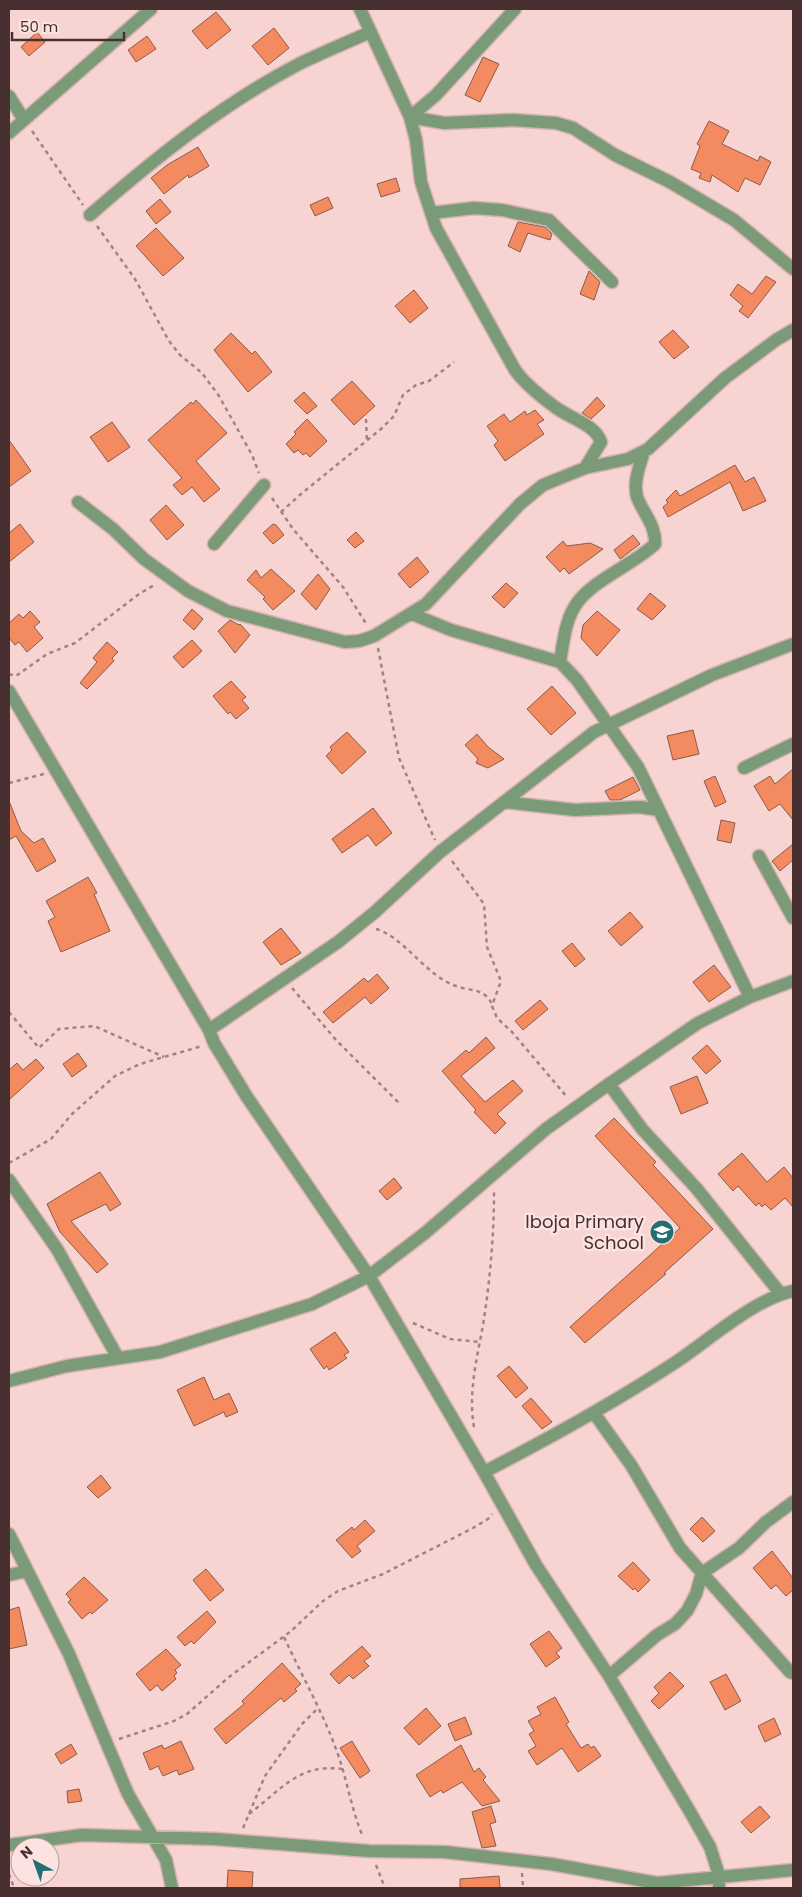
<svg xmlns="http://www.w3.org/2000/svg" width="802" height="1897" font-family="Poppins,sans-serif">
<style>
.building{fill:#f48a60;stroke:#8b5c4a}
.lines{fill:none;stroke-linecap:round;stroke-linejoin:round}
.minor-casing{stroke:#d4b2b1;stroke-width:15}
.path{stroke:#a18482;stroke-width:2.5;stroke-dasharray:4 4;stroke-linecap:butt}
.minor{stroke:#7b9b78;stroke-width:12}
.labels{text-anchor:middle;stroke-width:5;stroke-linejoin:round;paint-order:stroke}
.poi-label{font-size:18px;fill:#47302f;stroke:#fce3e2;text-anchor:end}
</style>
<rect width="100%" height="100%" fill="#f7d3d1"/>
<path class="building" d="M216 12 231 30 207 49 192 31Z
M274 28 289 48 268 65 252 46Z
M37 32 45 42 29 56 21 47Z
M147 36 156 49 136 62 128 50Z
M483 57 499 64 480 102 465 95Z
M709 121 729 131 722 144 758 161 760 156 771 162 760 185 745 178 738 192 712 175 710 182 699 178 701 173 691 169 700 146 697 144Z
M198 147 209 166 189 178 188 175 164 194 151 178 167 165Z
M396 178 400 191 381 197 377 184Z
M328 197 333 208 315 216 310 205Z
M160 199 171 212 156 224 146 211Z
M518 222 545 227 552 234 550 240 528 233 520 252 508 246Z
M156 228 184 258 163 276 136 246Z
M589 271 600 282 594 300 580 294Z
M766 276 776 282 748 318 739 311 743 306 730 295 738 284 752 294Z
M414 290 428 308 410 323 395 306Z
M673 330 689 347 674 359 659 342Z
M231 333 252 354 255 351 272 372 248 392 214 350Z
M352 381 375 406 354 425 331 400Z
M304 392 317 406 307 414 294 401Z
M597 397 605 406 591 419 582 413Z
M196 400 227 433 196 461 220 489 204 502 192 487 182 495 173 485 182 478 148 440 191 402 193 404Z
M535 410 544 420 537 424 544 434 505 461 494 445 498 441 487 426 504 414 510 422 525 411 527 415Z
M307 419 327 441 310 457 306 453 303 455 298 450 294 453 286 444 296 434 294 432Z
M112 422 130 447 108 462 90 437Z
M9 440 31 471 9 487Z
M735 465 745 482 754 477 766 501 743 511 730 482 668 517 663 507 668 503 666 500 676 490 680 496Z
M166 505 184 525 167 540 150 520Z
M20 524 34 542 9 562V533Z
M273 524 276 525 284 535 273 544 263 533Z
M356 532 364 541 355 548 347 540Z
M633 535 640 544 620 559 614 550Z
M563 541 567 546 590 543 603 549 569 574 564 568 560 572 546 557Z
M417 557 429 572 410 588 398 574Z
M271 569 295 591 273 610 263 599 265 597 247 580 256 570 261 578Z
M318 574 330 589 316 610 301 594Z
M506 583 518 593 504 608 492 597Z
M650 593 666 606 652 620 637 609Z
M192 609 203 619 194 630 183 620Z
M30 611 40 622 34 627 43 638 27 652 19 642 15 645 9 638V623L19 614 23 618Z
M597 611 620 630 597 656 581 638 583 625Z
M230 620 239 625 240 624 250 635 235 653 218 631Z
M192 640 202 651 183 668 173 657Z
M107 642 118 652 112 658 114 661 87 689 80 683 97 662 93 658Z
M231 681 246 697 242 700 249 708 236 719 230 712 228 714 213 696Z
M552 686 576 713 551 735 527 709Z
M693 730 699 754 673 760 667 736Z
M347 732 366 752 342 774 326 756 332 750 330 747Z
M477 734 488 747 504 759 488 768 476 763 478 759 465 745Z
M793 769V820L780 804 769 811 754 786 770 776 775 784Z
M715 776 726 802 715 807 704 781Z
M633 777 640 790 620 800H610L605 791Z
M9 801 21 831 34 843 43 838 56 861 37 872 16 836 9 840Z
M373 808 392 833 376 846 368 835 342 853 332 839Z
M721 820 735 823 731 843 717 840Z
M793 844V860L780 871 772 861Z
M88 877 97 893 94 894 110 931 61 952 48 921 55 917 46 901Z
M630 912 643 927 621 946 608 931Z
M281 928 301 953 281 965 263 942Z
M572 943 585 959 575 967 562 951Z
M714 965 731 987 709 1002 693 982Z
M377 974 389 988 371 1004 365 997 333 1023 323 1012 364 978 368 982Z
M540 1000 548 1009 523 1030 515 1021Z
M486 1037 495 1048 461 1076 485 1102 513 1080 523 1091 497 1114 506 1123 495 1134 474 1112 476 1110 442 1071 466 1050 469 1053Z
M707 1045 721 1061 706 1074 692 1058Z
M78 1053 87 1066 72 1077 63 1064Z
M36 1059 44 1068 9 1100V1070L17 1063 23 1070Z
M697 1076 708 1103 681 1114 670 1087Z
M614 1118 656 1162 653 1165 713 1229 664 1273 666 1274 585 1343 570 1327 680 1228 595 1136Z
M742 1153 767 1182 784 1167 793 1178V1207L785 1198 771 1210 765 1204 762 1207 759 1203 756 1206 738 1186 733 1191 718 1174Z
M100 1172 121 1204 110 1211 106 1204 71 1221 108 1264 97 1273 60 1232 47 1204Z
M394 1178 402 1188 387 1200 379 1191Z
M335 1332 349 1352 344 1355 347 1358 329 1370 327 1366 324 1369 310 1349Z
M509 1366 528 1388 516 1398 497 1376Z
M204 1377 214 1400 229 1393 238 1412 226 1417 224 1412 194 1426 177 1390Z
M531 1398 552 1422 542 1429 522 1406Z
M101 1475 111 1488 98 1498 87 1487Z
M702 1517 715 1531 703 1542 690 1529Z
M365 1520 375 1531 357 1546 361 1551 352 1558 336 1540 352 1527 354 1530Z
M772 1551 793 1578V1590L786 1596 776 1585 771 1589 753 1568Z
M633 1562 650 1580 638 1592 635 1588 633 1590 618 1576Z
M206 1569 224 1590 210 1601 193 1580Z
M84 1577 108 1600 92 1614 90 1612 82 1619 68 1602 71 1600 66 1594Z
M19 1607 27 1645 9 1649V1610Z
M207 1611 216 1622 194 1644 191 1641 185 1646 177 1637Z
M549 1631 562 1648 556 1653 560 1657 546 1667 530 1644Z
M362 1646 371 1656 364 1661 369 1666 353 1679 349 1675 339 1684 330 1674Z
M166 1649 181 1665 175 1670 177 1673 174 1676 176 1679 162 1691 157 1685 150 1691 136 1674Z
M282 1663 301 1684 295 1689 297 1691 284 1702 281 1698 226 1744 214 1729 244 1704 242 1701Z
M670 1672 684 1686 659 1709 651 1701 659 1693 654 1687Z
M726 1674 741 1701 725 1710 710 1682Z
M555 1697 569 1722 566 1724 581 1748 588 1744 591 1748 594 1746 601 1756 578 1772 562 1748 537 1765 528 1751 536 1746 529 1734 534 1731 528 1721 541 1714 537 1707Z
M426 1708 441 1726 419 1745 404 1728Z
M465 1717 472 1734 455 1741 448 1724Z
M774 1718 781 1734 765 1742 758 1726Z
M181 1741 194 1769 179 1775 177 1770 163 1776 158 1766 150 1770 143 1753 162 1745 164 1749Z
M352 1741 370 1771 360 1778 340 1748Z
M71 1744 77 1754 61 1764 55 1754Z
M461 1745 474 1772 479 1768 486 1777 483 1780 500 1801 482 1806 462 1782 443 1793 441 1790 430 1797 416 1775Z
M79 1789 82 1801 68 1803 67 1791Z
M491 1806 496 1822 490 1824 496 1846 482 1848 472 1812Z
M760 1806 770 1817 751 1833 741 1822Z
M228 1870 253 1872 252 1888H227Z
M499 1876 500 1888H460V1879Z"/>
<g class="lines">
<defs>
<path id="minor" d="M360 9 410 117 416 140 421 182 436 228 515 370C526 385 540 396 555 407 569 418 595 424 601 442L585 468
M9 96 24 120
M410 117 444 123 513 120 556 123 573 128 615 155 670 182 734 220 793 269
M410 117 436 95 515 9
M9 133 151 9
M431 213 474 208 502 210 549 220 612 282
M90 215C154 159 221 105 297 65 321 53 346 43 370 32
M78 502 113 529 144 559 188 591 227 611 345 642 359 641 374 636 426 604 520 504 543 485 585 468 628 459 648 449 725 378 776 340 793 330
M214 544 264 485
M412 614 451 630 560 662 577 680 638 767 750 997
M560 662C563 644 565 622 575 606 590 581 633 565 655 544 656 525 643 513 637 497 633 481 640 465 644 451
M9 691 209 1030 214 1043 247 1097 369 1276 484 1472 536 1565 609 1676 689 1810 710 1847 719 1875V1888
M744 768 793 744
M504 802 575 810 640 807 659 810
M759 856 793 918
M209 1030 338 942 375 912 440 852 594 732 712 675 793 644
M609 1084 642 1129 697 1189 780 1293
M9 1180 57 1249 118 1358
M9 1381 67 1366 160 1352 312 1304 369 1276 425 1233 546 1129 609 1084 698 1023 750 997 793 981
M594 1413 631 1465 680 1548 790 1672 793 1673
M484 1472C550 1438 615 1402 676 1362 709 1340 756 1298 793 1291
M9 1534 69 1654 128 1794 166 1860 172 1888
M9 1575 27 1571
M609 1676 657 1635 675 1624 687 1611 696 1594 702 1573 739 1548 766 1522 793 1502
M9 1845 82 1835 215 1839 369 1851 445 1852 551 1864 657 1883 793 1870"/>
</defs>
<use href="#minor" class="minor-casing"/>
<path class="path" d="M32 131 83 205
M97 226 135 279 169 341 180 355 202 373 219 396 252 455 259 473
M366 419 367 442
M272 498 293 529 343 587 367 625
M281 512 301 494 381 429 394 416 403 395 416 385 429 381 454 362
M378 648 399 758 435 840
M9 674 16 676 47 654 75 643 139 594 156 584
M9 783 44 774
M452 861 484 904 487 947 501 981 492 1006 497 1018 512 1032 567 1097
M376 929C403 936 426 976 456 986 469 991 486 988 492 1005
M292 988 336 1040 399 1103
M9 1012 39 1048 59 1029 94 1026 164 1057
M9 1163 51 1139 72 1114 115 1076 140 1064 202 1046
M413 1323 450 1339 479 1342
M474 1427C468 1393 477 1358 483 1325 490 1281 494 1236 494 1192
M284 1637C301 1674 322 1711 336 1749 347 1778 351 1809 363 1837
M119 1739 174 1721 187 1714 229 1677 290 1632 323 1601 338 1591 383 1574 473 1528 488 1519 492 1514
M249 1814C281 1790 299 1763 342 1769
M243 1828 265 1776 302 1724 318 1708
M376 1865 385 1888
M522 1873 523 1888
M9 1874 14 1888"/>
<use href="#minor" class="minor"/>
</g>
<defs>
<symbol id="school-disc" viewBox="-11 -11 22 22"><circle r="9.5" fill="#226e73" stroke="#fce3e2"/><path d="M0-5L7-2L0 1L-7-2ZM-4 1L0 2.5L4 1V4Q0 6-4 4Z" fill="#fff"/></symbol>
</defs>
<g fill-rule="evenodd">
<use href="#school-disc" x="648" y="1218" width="28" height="28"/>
</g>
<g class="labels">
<g class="poi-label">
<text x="644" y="1228">Iboja Primary<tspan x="644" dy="21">School</tspan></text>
</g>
</g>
<rect width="802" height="1897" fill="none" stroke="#47302f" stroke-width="20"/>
<g transform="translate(35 1862) rotate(319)"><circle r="24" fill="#fce3e2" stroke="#b49b9a"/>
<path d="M0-4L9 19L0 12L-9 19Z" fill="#226e73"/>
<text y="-8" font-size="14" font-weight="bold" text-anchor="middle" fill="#47302f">N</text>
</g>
<path d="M12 32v8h112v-8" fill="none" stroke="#47302f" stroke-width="2.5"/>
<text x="20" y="32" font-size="15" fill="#47302f" stroke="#fce3e2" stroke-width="4" paint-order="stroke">50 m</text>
</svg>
